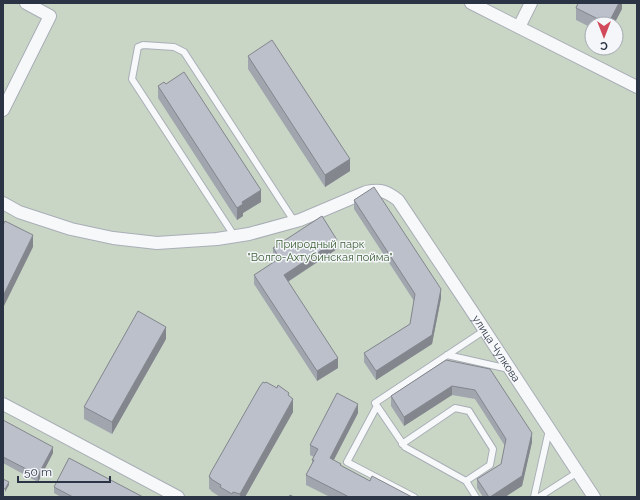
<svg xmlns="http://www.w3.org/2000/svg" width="640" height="500" font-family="Raleway,sans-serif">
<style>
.green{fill:#c9d6c5;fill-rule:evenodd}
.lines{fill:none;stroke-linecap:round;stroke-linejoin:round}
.service-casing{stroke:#a9aeb7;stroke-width:8}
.minor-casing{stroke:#a9aeb7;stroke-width:14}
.service{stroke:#f7f8fa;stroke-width:6}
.minor{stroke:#f7f8fa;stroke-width:12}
.wall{fill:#a1a5ae}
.shaded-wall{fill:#83868d}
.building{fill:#bbc0ca;stroke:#83868d}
.labels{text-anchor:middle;stroke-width:3;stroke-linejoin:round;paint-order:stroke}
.park-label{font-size:11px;fill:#3f6138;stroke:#f4f6f9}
.street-label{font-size:11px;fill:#2b3445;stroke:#f4f6f9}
</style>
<rect width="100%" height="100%" fill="#e4e7ec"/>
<path class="green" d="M3 3H637V497H3ZM592 24H616V48H592Z"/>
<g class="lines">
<defs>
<path id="service" d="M235 237 132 79 138 47 143 45 174 47 184 52 294 221
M447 355 509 369
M377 406 347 462 414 497
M402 444 455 408 469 411 493 449 490 465 466 481
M476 497 466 481 405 447 375 403 485 330
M534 497 549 430
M539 497 578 472"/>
<g id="minor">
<path d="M471 3 637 87"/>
<path d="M519 27 531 3"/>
<path d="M3 110 50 16 26 3"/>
<path id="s1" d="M3 203 19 212 71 229 113 238 157 243 217 239 249 234 300 220 366 192C381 189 386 191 398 200L470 308 594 497"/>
<path d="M3 404 178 497"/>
</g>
</defs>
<use href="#service" class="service-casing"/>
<use href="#minor" class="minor-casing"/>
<use href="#service" class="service"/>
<use href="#minor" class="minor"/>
</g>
<path class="wall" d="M622 3V9L614 24H592V28L576 20V8Z
M248 56 350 171 325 187 248 69Z
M158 86 261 202 243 213V216L237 220 158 98Z
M354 200 441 298 432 344 376 380 364 362V353L410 324 414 301 354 209Z
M273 248 337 249 288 282 338 368 317 381 254 284V275L276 261 273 257Z
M166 339 112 434 84 419V407Z
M446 360 532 442 522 486 505 497H483L477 488V479L501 464 505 446 475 399 452 395 404 426 391 406V396Z
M260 386 289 396 293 412 245 497H220L211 491V490L209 489V477Z
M358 413 334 460 341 466 370 481 412 497H330L306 485V475L312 463V460L314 457 310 455V445Z
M3 420 53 453 38 482 3 463Z
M54 487 143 497H61L54 493Z"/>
<path class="shaded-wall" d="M619 3H622V9L614 24H608Z
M350 159V171L325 187V175Z
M261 190V202L243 213V216L237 220V208L242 202Z
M33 235V247L3 308V296Z
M337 240V249L284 284V275Z
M441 289V298L432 344 376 380V371Z
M166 327V339L112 434V422Z
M338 358V368L317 381V371Z
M452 386V395L404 426V417Z
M293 399V412L245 497H240V494Z
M358 404V413L330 467V458Z
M532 433V442L522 486 505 497H490Z
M53 447V453L38 482V475Z
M9 482V485L5 492V489Z"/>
<path class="building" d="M578 3H619L608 24 576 8Z
M272 40 350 159 325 175 248 56Z
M184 72 261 190 242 202 243 204 237 208 158 86 164 82 166 84Z
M374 187 441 289 432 335 376 371 364 353 410 324 415 294 354 200Z
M322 216 337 240 284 275 338 358 317 371 254 275 280 258 273 248Z
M5 221 33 235 3 296V225Z
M138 311 166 327 112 422 84 407Z
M446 360 490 369 532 433 522 476 490 497H489L477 479 501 464 506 439 475 390 452 386 404 417 391 396Z
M263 382 265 383 266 382 277 388 278 385 289 393 288 395 293 399 240 494 233 492 232 494 220 487 221 485 211 479V478L209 477 211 472 260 386Z
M337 393 358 404 330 458 341 464 340 465 370 481 372 476 412 497H349L306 475 314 460H312L318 449 310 445Z
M3 420 53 447 38 475 3 457Z
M69 458 143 497H73L54 487Z
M3 479 9 482 5 489 3 488Z
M290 495 294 497H289Z"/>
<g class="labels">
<g class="park-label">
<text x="320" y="248">Природный парк<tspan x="320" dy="13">"Волго-Ахтубинская пойма"</tspan></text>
</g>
<g class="street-label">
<text dy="4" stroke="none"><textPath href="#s1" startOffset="590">улица Чулкова</textPath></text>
</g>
</g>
<rect width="640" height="500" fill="none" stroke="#2b3445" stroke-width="8"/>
<g transform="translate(604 36) rotate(180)"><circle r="19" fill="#f4f6f9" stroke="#a4a8b1"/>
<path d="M0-3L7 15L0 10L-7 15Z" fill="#d1495b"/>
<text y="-6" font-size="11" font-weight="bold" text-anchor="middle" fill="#2b3445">С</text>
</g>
<path d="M18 476v6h92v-6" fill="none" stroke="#2b3445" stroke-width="2"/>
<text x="24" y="476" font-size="12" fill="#2b3445" stroke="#f4f6f9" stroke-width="3" paint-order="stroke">50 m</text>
</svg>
